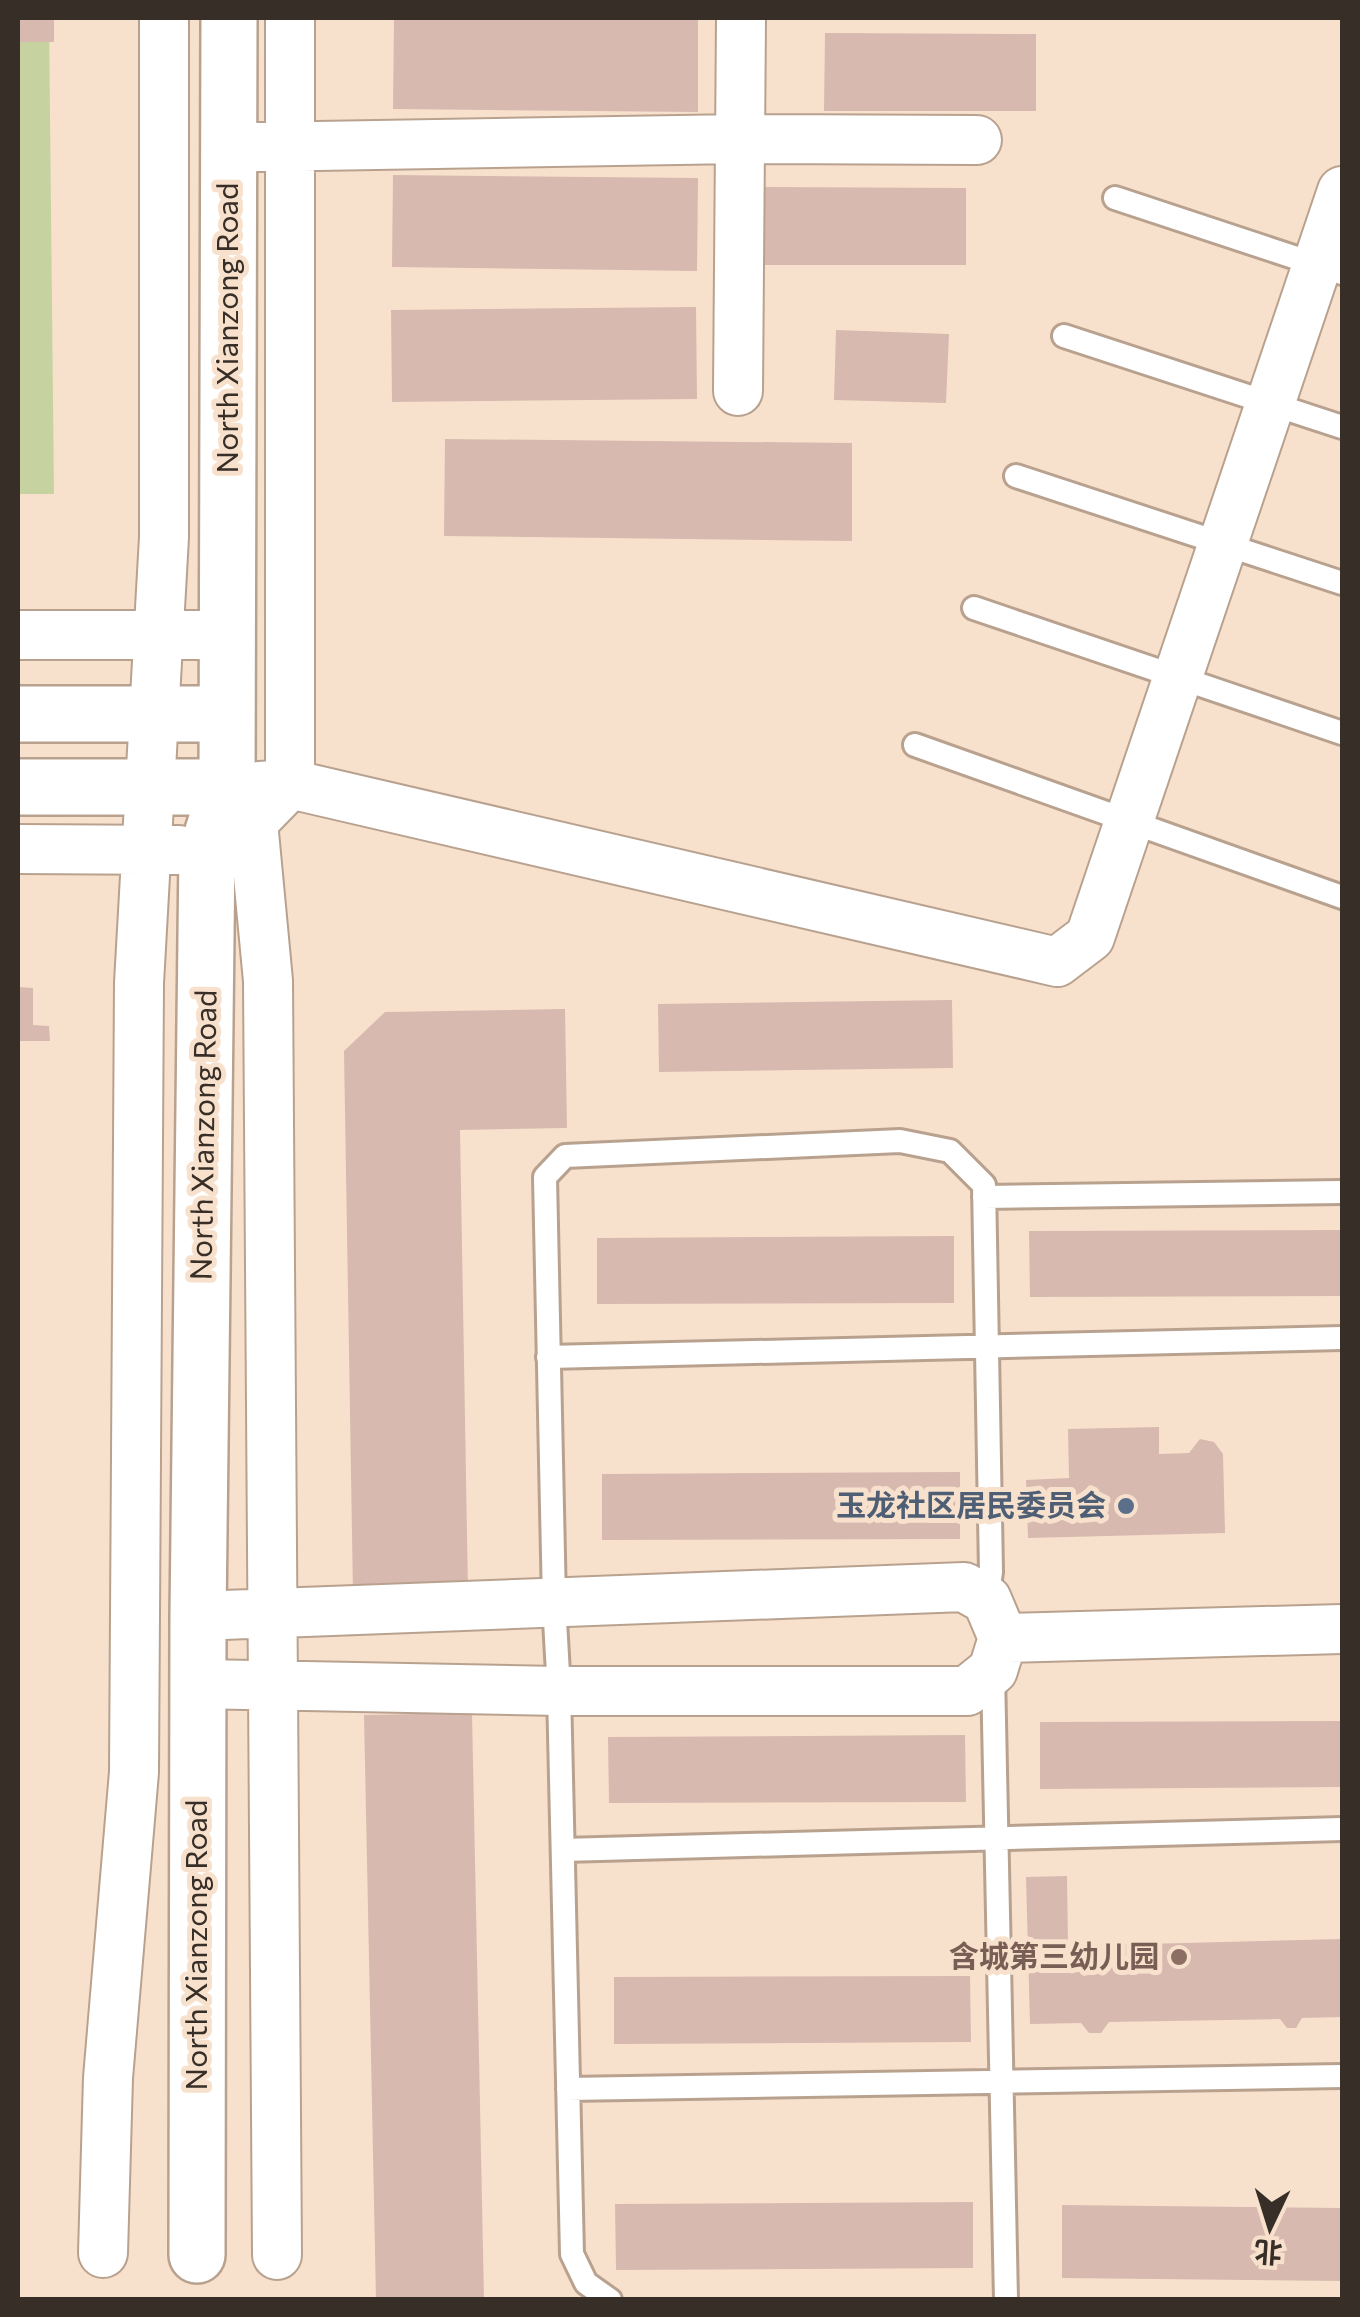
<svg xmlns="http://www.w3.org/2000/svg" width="1360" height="2317" font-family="Commissioner,'Noto Sans SC',sans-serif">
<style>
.green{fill:#c6d3a1}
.building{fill:#d7b9af}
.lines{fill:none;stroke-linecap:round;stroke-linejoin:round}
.lane-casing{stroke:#b8a28f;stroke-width:28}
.street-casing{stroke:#b8a28f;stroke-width:52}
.secondary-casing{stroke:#b8a28f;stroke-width:60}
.lane{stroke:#fff;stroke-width:22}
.street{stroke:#fff;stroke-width:48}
.secondary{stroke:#fff;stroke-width:55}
.service-dot{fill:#5c6f8a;stroke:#f8e1cc;stroke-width:4}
.education-dot{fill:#8d6e63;stroke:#f8e1cc;stroke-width:4}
.labels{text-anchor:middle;stroke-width:10;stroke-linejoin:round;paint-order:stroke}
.street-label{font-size:30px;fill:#372e27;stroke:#f8e1cc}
.service-label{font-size:30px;font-weight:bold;fill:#4e5e75;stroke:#f8e1cc;text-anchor:end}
.education-label{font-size:30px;font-weight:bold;fill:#785e54;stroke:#f8e1cc;text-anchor:end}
</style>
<rect width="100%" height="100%" fill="#f8e1cc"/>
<path class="green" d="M18 18H49L54 494H18Z"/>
<path class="building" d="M18 18H54V42H18Z
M394 18 698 20V112L393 109Z
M825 33 1036 34V111H824Z
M393 175 698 178 697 271 392 267Z
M754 187 966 188V265H754Z
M696 307 697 399 392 402 391 310Z
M836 330 949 334 946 403 834 400Z
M445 439 852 443V541L444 536Z
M18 987 33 988V1025L49 1026 50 1041H18Z
M952 1000 953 1068 659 1072 658 1004Z
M565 1009 567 1128 460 1130 468 1592 353 1594 344 1051 385 1012Z
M1342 1230V1296L1030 1297 1029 1231Z
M954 1236V1303L597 1304V1238Z
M1159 1427V1454L1189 1453 1200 1439 1214 1442 1223 1454 1225 1533 1028 1538 1026 1480 1069 1478 1068 1429Z
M960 1472V1539L602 1540V1474Z
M472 1713 484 2300H376L364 1715Z
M1342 1721V1787L1040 1789V1722Z
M965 1735 966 1802 609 1803 608 1737Z
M1067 1876 1068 1946 1342 1939V2017L1302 2018 1296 2028H1287L1280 2019 1109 2022 1101 2033H1089L1081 2023 1030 2024 1026 1877Z
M970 1976 971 2042 614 2044V1977Z
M973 2202V2268L616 2270 615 2204Z
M1062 2205 1342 2208V2281L1062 2278Z"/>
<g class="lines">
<defs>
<path id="lane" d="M1115 198 1342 273
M1064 336 1342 427
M1016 476 1342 583
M974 608 1342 733
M915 745 1342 897
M984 1197 1342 1192
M548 1357 1342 1338
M993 1673 1006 2300
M563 1850 1342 1829
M568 2089 1342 2076
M610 2300 586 2283 572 2254 559 1691 554 1603 545 1177 565 1156 900 1141 950 1151 984 1185 991 1572 987 1600"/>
<path id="street" d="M257 147 740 139 977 140
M738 391 741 18
M18 635H228
M260 786 290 784 1057 962 1090 937 1342 191
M18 849 179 850
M198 1616 964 1587 987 1600 1003 1638 993 1670 967 1691H559L198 1684
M1003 1638 1342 1629
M103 2253 108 2078 134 1772 139 983 164 537V18
M277 2255 268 981 253 822 290 784V18"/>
<path id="secondary" d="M18 714H227
M18 787H227
M197 2255 198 1616 207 851 227 787 229 18"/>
</defs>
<use href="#lane" class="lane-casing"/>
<use href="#street" class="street-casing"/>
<use href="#secondary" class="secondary-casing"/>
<use href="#lane" class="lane"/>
<use href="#street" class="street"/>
<use href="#secondary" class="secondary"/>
</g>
<circle class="service-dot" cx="1126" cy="1506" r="10"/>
<circle class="education-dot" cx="1179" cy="1957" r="10"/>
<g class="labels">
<g class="street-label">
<text transform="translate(228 328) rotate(-90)" y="10">North Xianzong Road</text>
<text transform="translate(204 1135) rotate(-89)" y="10">North Xianzong Road</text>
<text transform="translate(197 1945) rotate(-90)" y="10">North Xianzong Road</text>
</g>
<g class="service-label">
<text x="1106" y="1516">玉龙社区居民委员会</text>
</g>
<g class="education-label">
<text x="1159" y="1967">含城第三幼儿园</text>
</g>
</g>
<rect width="1360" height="2317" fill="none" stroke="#372e27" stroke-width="40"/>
<g transform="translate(1270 2227) rotate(184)" stroke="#f8e1cc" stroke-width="8" paint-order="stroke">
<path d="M0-8L18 38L0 25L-18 38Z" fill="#372e27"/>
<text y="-15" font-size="28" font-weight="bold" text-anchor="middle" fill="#372e27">北</text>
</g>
</svg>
